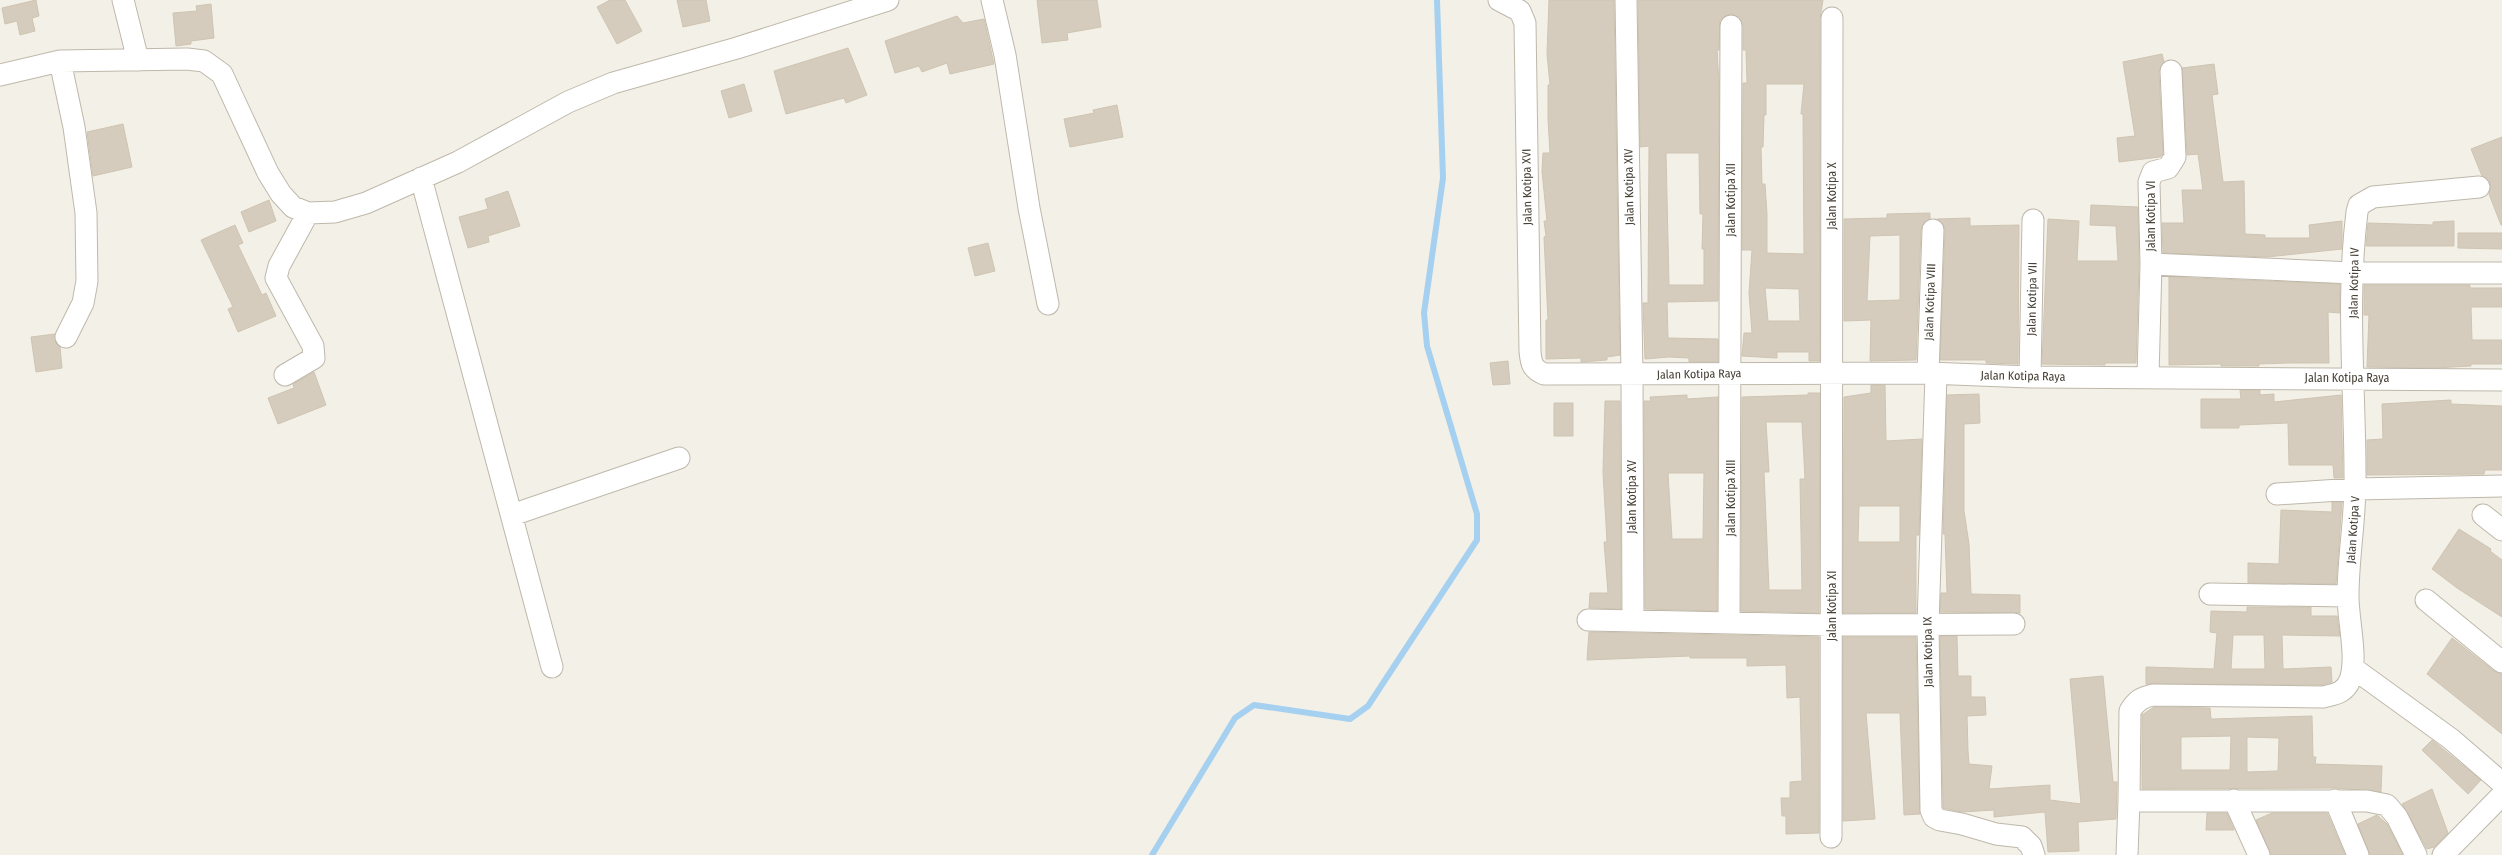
<svg xmlns="http://www.w3.org/2000/svg" width="2502" height="855" font-family="'Fira Sans Condensed',sans-serif">
<style>
.lines{fill:none;stroke-linecap:round;stroke-linejoin:round}
.stream{stroke:#a5d0ef;stroke-width:6}
.building{fill:#d5ccbd;stroke:#cfc4b1;fill-rule:evenodd}
.minor-casing{stroke:#bfb8aa;stroke-width:23}
.minor{stroke:#fff;stroke-width:21}
.labels{text-anchor:middle;stroke-width:4;stroke-linejoin:round;paint-order:stroke}
.street-label{font-size:12px;fill:#474137;stroke:#fff}
</style>
<rect width="100%" height="100%" fill="#f3f0e8"/>
<g class="lines">
<path class="stream" d="M1152 855 1235 718 1254 705 1350 719 1368 706 1477 540V514L1427 346 1424 313 1443 178 1437 0"/>
</g>
<path class="building" d="M36 0 39 16 32 18 35 31 20 35 17 21 5 24 2 8Z
M610 0H625L642 31 617 44 597 7Z
M677 0H706L710 21 683 27Z
M1037 0H1097L1101 27 1067 33 1068 40 1042 43Z
M1549 0H1614L1620 355 1607 357V360L1581 362V358L1546 359V320H1548L1544 237 1546 236 1544 221H1547L1542 171 1543 153H1550L1548 119V85H1550L1547 54Z
M1638 0H1823L1820 18V361H1809V352H1777V358L1742 356 1744 333H1752L1749 293 1752 250H1742L1743 83H1747L1746 50H1743V26L1741 20 1731 14 1725 16 1720 20 1719 50H1717L1719 83 1718 301 1667 302 1668 338 1718 339V362H1689V358L1669 357 1645 359 1643 303H1648L1649 146 1640 147ZM1766 84H1804L1801 114H1803L1804 254 1767 253V214L1765 184H1762L1761 147H1763L1764 115H1766ZM1666 153H1699L1700 214H1703L1702 249H1704V285H1669ZM1765 288 1799 289 1800 321H1768Z
M211 4 214 38 191 41V44L176 46 173 13 197 11 196 6Z
M957 16 963 23 984 19 994 64 950 74 947 63 922 72 919 66 895 73 885 41Z
M848 48 867 95 846 103 844 98 786 114 774 71Z
M2162 54 2164 62 2159 72 2163 154 2160 157 2119 162 2117 138 2135 136 2123 62Z
M2214 64 2218 94 2212 95 2223 182 2244 181 2245 234 2265 235V238H2310L2309 225 2342 221V249L2267 257 2163 253 2162 223H2184L2182 190H2203L2198 154 2187 155 2182 68Z
M744 84 752 111 729 118 721 91Z
M1117 105 1123 137 1070 147 1064 119 1094 113 1093 110Z
M123 124 132 167 93 176 87 132Z
M2502 137V225H2501L2489 194 2491 186 2489 180 2482 176 2471 149Z
M508 191 520 226 488 236 489 242 468 248 459 217 488 209 485 199Z
M269 200 276 221 249 232 241 212Z
M2091 205 2138 207 2139 264 2136 363H2105V365L2042 364 2048 219 2079 221 2077 261H2118L2116 226 2090 225Z
M1930 213V219L1923 223 1921 230 1916 360 1870 361 1871 320 1844 321V219L1887 218V214ZM1900 235V300L1867 301 1870 236Z
M1970 218V226L2019 225 2018 364 1986 363V360H1940L1945 230 1943 224 1937 219Z
M2454 221V246H2366L2368 223 2433 225V222Z
M235 225 243 243 238 245 262 295 266 293 276 316 238 332 228 309 233 307 201 240Z
M2458 233H2502V249L2458 248Z
M988 243 995 271 975 276 968 248Z
M2169 277 2340 284V313L2328 312 2329 363H2288L2259 364V366H2221V364L2169 365Z
M2364 285H2470V288H2502V307H2471L2472 340H2502V364H2471V366L2434 368 2367 367 2369 315H2364Z
M55 334 56 343 60 347 62 368 36 372 31 337Z
M1508 361 1510 384 1493 385 1490 363Z
M314 372 326 405 278 424 268 398 294 388 293 384Z
M1871 385H1885L1886 441 1922 439 1919 535H1916V613H1843L1844 397 1871 393ZM1859 506H1900V542H1858Z
M2240 390H2260V395L2274 394V402L2341 395 2343 478H2334L2333 465H2289L2288 423 2239 425V428H2201V399H2241Z
M1808 393H1820L1819 613 1741 611 1742 397 1808 395ZM1766 422H1802L1805 479H1800L1802 590H1769L1764 472H1769Z
M1979 394 1980 423 1964 424V511L1969 544 1971 594 2020 595V613L1940 612 1941 593H1947L1945 534H1943L1947 395Z
M1687 395V399L1718 397 1717 611 1645 609 1644 401H1651L1650 397ZM1668 473H1704L1703 539H1672Z
M2451 400V404L2502 406V470H2485L2484 474 2367 475V440L2383 439 2382 404Z
M1605 401H1620L1621 609 1589 608 1590 593H1608L1604 542H1607L1603 472Z
M1554 403H1573V436H1554Z
M2332 502H2342L2336 584 2248 583V563L2279 564 2281 510 2332 512Z
M2459 529 2491 549 2490 551 2502 560V617L2457 588 2432 569Z
M2247 607H2311V616H2337L2340 636 2282 635 2283 669 2331 667 2332 682 2322 685 2146 684V667L2214 669 2217 633 2210 632 2211 611 2247 612ZM2233 635H2264L2265 669H2231Z
M1589 632 1819 637V833L1786 834V816H1782L1781 798H1790V782L1802 781 1800 697 1787 698 1786 665 1747 666V658H1690V656L1587 660Z
M1940 636H1957L1958 676H1971V697H1985L1986 715 1967 716 1968 751 1969 764 1992 766 1989 789 2050 785V800L2081 804 2070 679 2103 676 2113 782H2117L2116 819 2078 822 2079 851 2048 852 2045 812 1994 817V810L1962 812 1943 808Z
M1843 637H1916L1920 814 1904 815 1900 713H1866L1875 819 1843 821Z
M2452 638 2494 671 2502 674V734L2427 674Z
M2154 707 2210 708 2211 719 2312 716 2313 757H2316L2315 764 2382 766 2381 792 2336 788 2142 789V715ZM2231 736 2230 770H2181V737ZM2247 737 2279 738 2278 771 2247 772Z
M2432 740 2481 780 2468 794 2422 750Z
M2432 789 2448 833 2434 847 2427 849 2402 804Z
M2207 813H2227L2234 830H2206Z
M2272 813H2327L2345 855H2271L2256 820Z
M2377 815 2387 824 2403 855H2370L2358 824Z"/>
<g class="lines">
<defs>
<path id="minor" d="M123 0 138 60
M992 0 1005 55 1029 208 1048 304
M1499 0 1520 11 1525 23 1530 351C1531 363 1532 369 1544 374L1928 373 2030 377 2502 380
M1626 0 1632 375 1633 620
M60 61 74 127 86 213 87 281 83 303 66 337
M0 75 60 61 187 59 204 61 222 74 268 173 281 194 293 207 308 213 335 212 366 203 458 162 568 102 613 83 737 48 888 0
M421 178 552 667
M2151 264 2353 273H2502
M1928 373 1933 230
M1936 374 1928 625 1931 810 1934 817 1940 820 1962 824 1996 834 2022 837 2031 846 2034 855
M285 375 314 358 313 346 276 278 279 266 308 213
M2030 377 2033 220
M2148 377 2151 264 2149 182 2153 172 2168 168 2175 157 2171 71
M2277 494 2355 489 2502 486
M512 515 679 458
M2483 515 2502 530
M2210 594 2348 596
M2426 600 2502 662
M1588 620 1833 625 2014 624
M1729 623 1731 26
M2353 668 2451 739 2502 783
M2234 800 2259 855
M2335 800 2358 855
M2129 801 2130 711C2136 701 2142 697 2153 695L2323 697C2335 694 2345 693 2350 680 2358 658 2348 621 2348 596 2348 556 2356 516 2355 475 2355 388 2346 299 2357 212L2359 205 2373 197 2479 187
M1831 837 1832 18
M2127 855 2129 801H2367L2387 805 2397 817 2416 855
M2443 855 2502 795"/>
</defs>
<use href="#minor" class="minor-casing"/>
<use href="#minor" class="minor"/>
</g>
<g class="labels">
<g class="street-label">
<text transform="translate(1527 187) rotate(-91)" y="4">Jalan Kotipa XVI</text>
<text transform="translate(1629 187) rotate(-91)" y="4">Jalan Kotipa XIV</text>
<text transform="translate(1832 196) rotate(-90)" y="4">Jalan Kotipa X</text>
<text transform="translate(1731 200) rotate(-90)" y="4">Jalan Kotipa XII</text>
<text transform="translate(2151 216) rotate(-90)" y="4">Jalan Kotipa VI</text>
<text transform="translate(2354 283) rotate(-89)" y="4">Jalan Kotipa IV</text>
<text transform="translate(2032 299) rotate(-89)" y="4">Jalan Kotipa VII</text>
<text transform="translate(1930 302) rotate(-88)" y="4">Jalan Kotipa VIII</text>
<text transform="translate(1699 374) rotate(-1)" y="4">Jalan Kotipa Raya</text>
<text transform="translate(2023 376) rotate(1)" y="4">Jalan Kotipa Raya</text>
<text x="2347" y="382">Jalan Kotipa Raya</text>
<text transform="translate(1632 497) rotate(-90)" y="4">Jalan Kotipa XV</text>
<text transform="translate(1731 498) rotate(-90)" y="4">Jalan Kotipa XIII</text>
<text transform="translate(2353 530) rotate(-86)" y="4">Jalan Kotipa V</text>
<text transform="translate(1832 606) rotate(-90)" y="4">Jalan Kotipa XI</text>
<text transform="translate(1928 652) rotate(-91)" y="4">Jalan Kotipa IX</text>
</g>
</g>
</svg>
